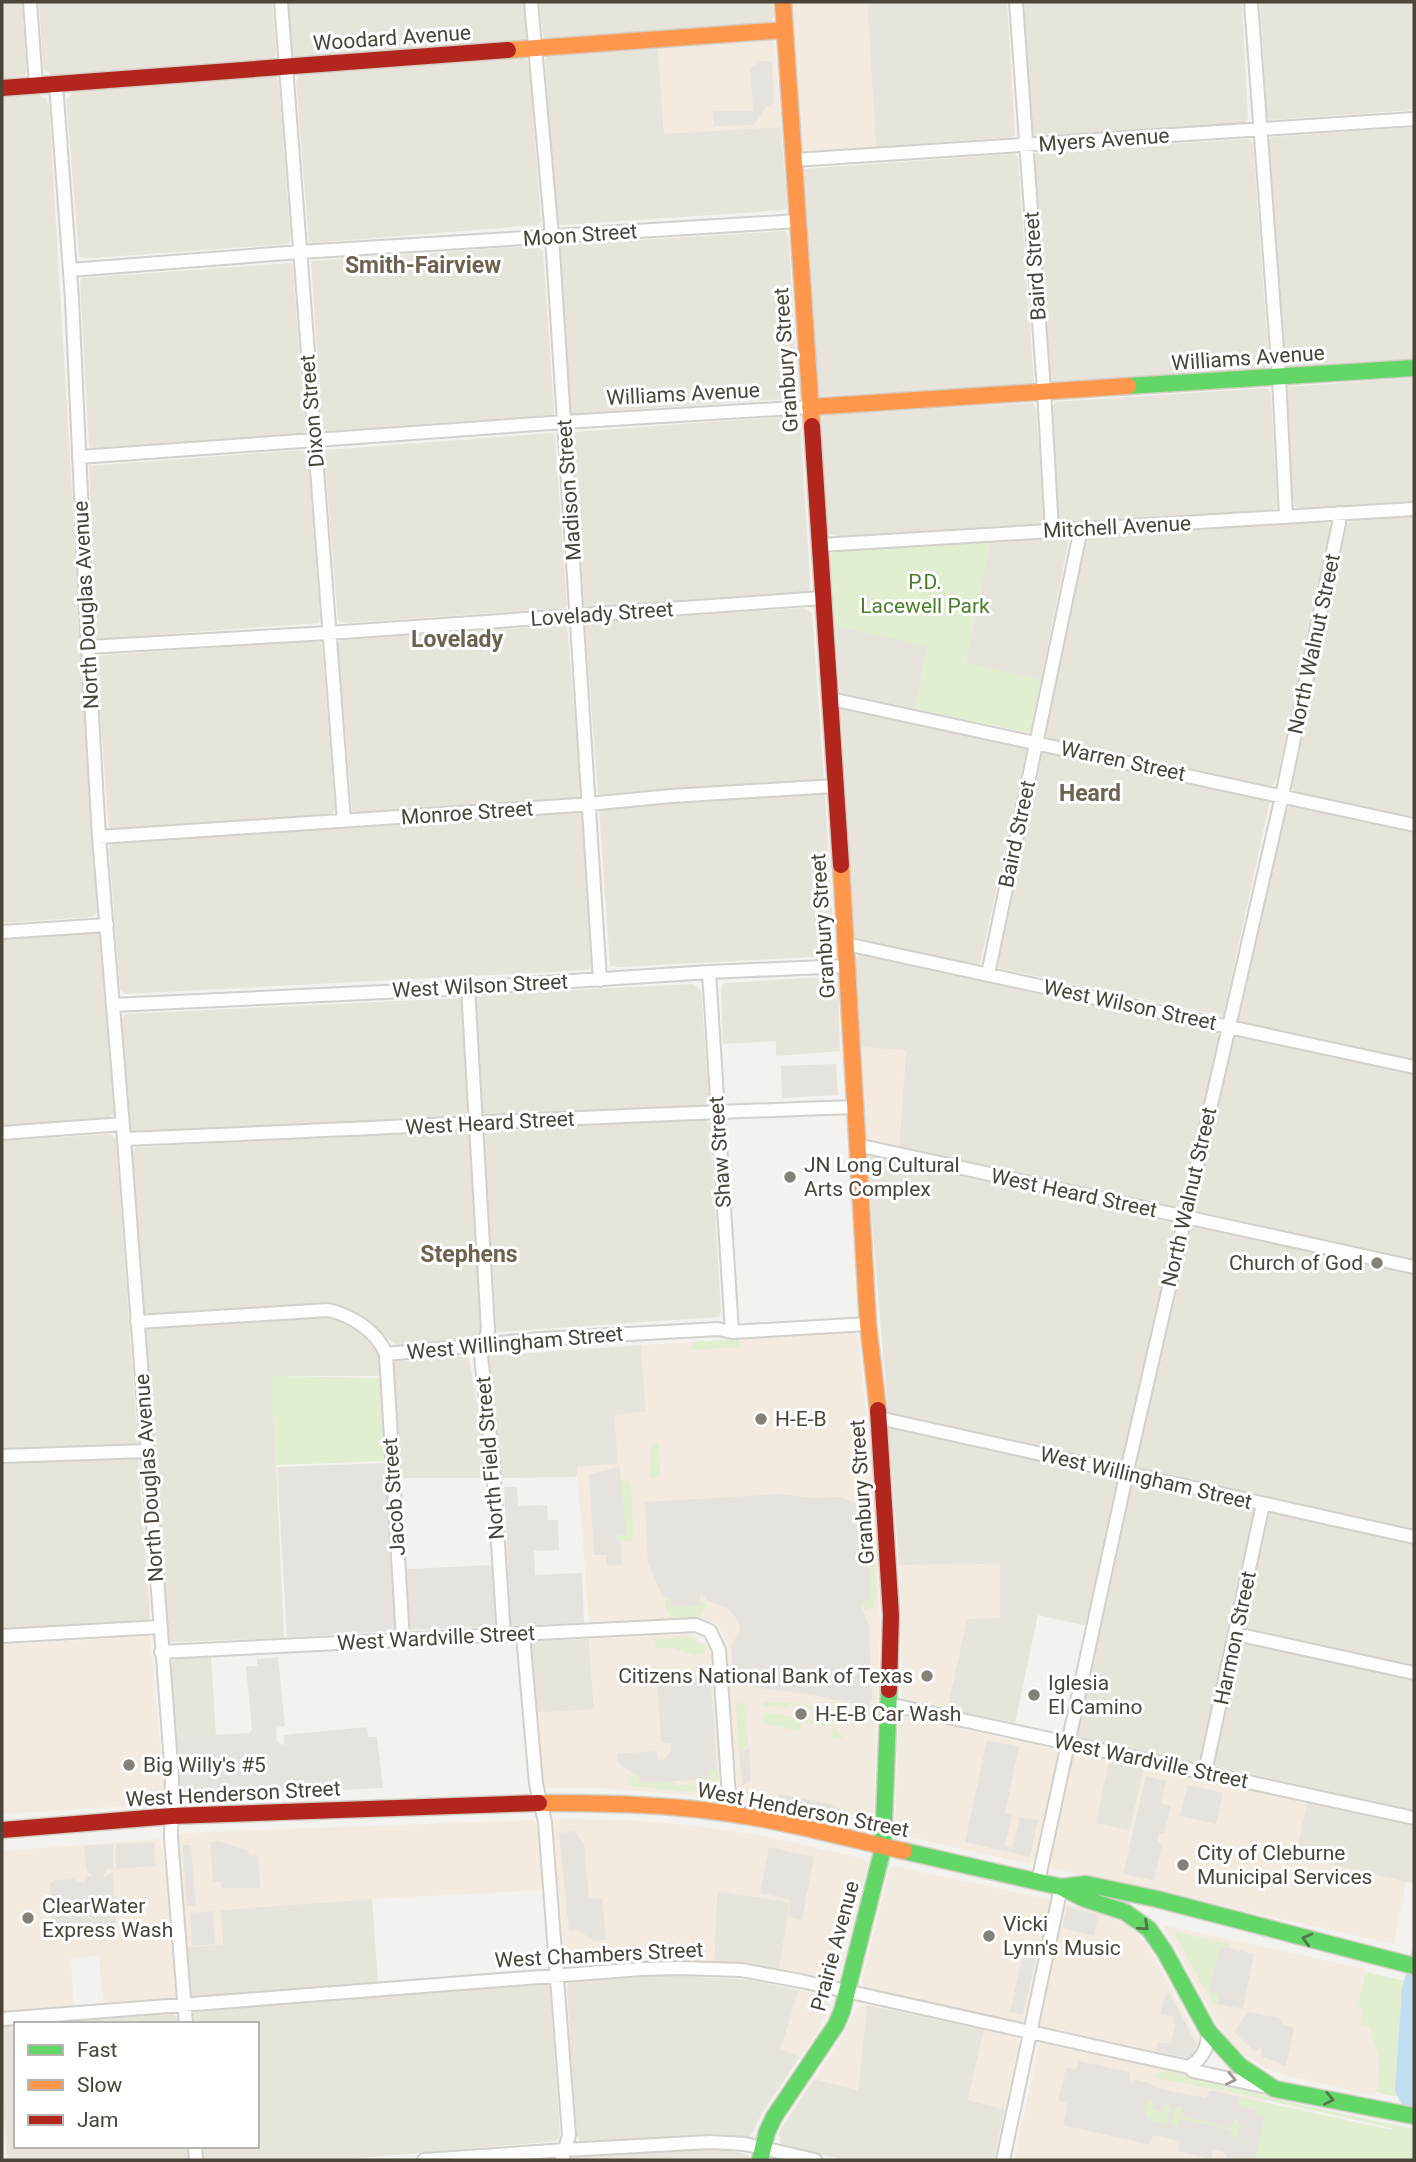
<svg xmlns="http://www.w3.org/2000/svg" width="1416" height="2162" font-family="Roboto,sans-serif">
<style>
.residential{fill:#e7e4dc}
.commercial{fill:#f3ebdf}
.green{fill:#e1eecf}
.parking{fill:#e6e3df;fill-rule:evenodd}
.water{fill:#c0ddf1}
.lines{fill:none;stroke-linecap:round;stroke-linejoin:round}
.street-casing{stroke:#d2d0cb;stroke-width:16}
.fast-casing{stroke:#d3cfc5;stroke-width:19}
.slow-casing{stroke:#d3cfc5;stroke-width:19}
.jam-casing{stroke:#d3cfc5;stroke-width:19}
.street{stroke:#fdfdfc;stroke-width:12}
.fast{stroke:#63d668;stroke-width:16}
.slow{stroke:#ff974d;stroke-width:16}
.jam{stroke:#b3261e;stroke-width:16}
.oneway{stroke:#537749}
.oneway2{stroke:#9b9791}
.poi-dot{fill:#868178;stroke:#fff;stroke-width:2.5}
.labels{text-anchor:middle;stroke-width:6;stroke-linejoin:round;paint-order:stroke}
.street-label{font-size:21px;fill:#4b4439;stroke:#fff}
.park-label{font-size:21px;fill:#4a7f2a;stroke:#fff}
.poi-label{font-size:21px;fill:#4b4439;stroke:#fff;text-anchor:start}
.neighbourhood-label{font-size:23px;font-weight:bold;fill:#6e6250;stroke:#fff}
</style>
<rect width="100%" height="100%" fill="#f4f2ee"/>
<path class="residential" d="M2 2H22L27 72 24 76 2 79Z
M39 2H272L276 53 273 60 52 76 44 69 43 65Z
M287 2H524L526 38 523 42 294 58 291 52Z
M539 2H773L774 16 770 24 547 41 543 36Z
M867 2H1007L1015 135 1012 137 876 147Z
M1024 2H1242L1248 119 1244 123 1038 136 1034 135 1032 131Z
M1260 2H1414V110L1270 120 1267 116Z
M658 48 664 133 781 127 787 207 785 210 562 225 557 224 545 60 548 56Z
M522 58 529 61 541 221 538 225 312 243 309 241 296 82 299 76 301 74Z
M274 76 279 81 290 233V241L287 244 93 258 79 257 67 108V100L71 94 74 91Z
M38 94 46 99 49 106 97 913 92 917 2 923V97Z
M1414 127V360L1286 367 1284 363 1268 139 1273 137Z
M1246 139H1249L1253 143 1269 364 1267 368 1055 383 1051 381 1034 155 1036 153Z
M1012 154H1015L1018 158 1034 382 1029 384 819 396 804 169Z
M785 231 788 235 799 394 796 398 570 414 558 248 561 245Z
M534 246 538 247 543 251 554 411 553 415 328 431 322 428 311 261Z
M291 263 293 268 305 430 302 434 92 448 89 447 80 281 82 278Z
M1414 378V503L1301 509 1295 507 1293 502 1287 393 1288 387Z
M1266 388 1271 393 1277 505 1274 510 1063 524 1059 521 1052 408 1055 402Z
M1032 403 1036 409 1044 520 1040 525 836 536 828 533 821 421 823 417 827 415Z
M794 416 800 421 810 578 809 594 584 608 573 432Z
M552 433 555 436 567 605 565 608 347 623 338 621 324 453 325 450Z
M302 450 308 455 320 615 319 623 99 639 96 637 89 466Z
M1414 516V817L1295 792 1290 784 1345 525 1353 520Z
M1324 521 1329 524 1331 531 1277 779 1273 785 1268 786 1050 740 1046 737 1045 735 1057 671 1087 540 1091 535Z
M1062 536 1068 541V544L1041 680 965 663 991 540Z
M803 608 812 613 824 781 605 797 598 794 585 625 587 622Z
M567 625 581 792 578 799 355 813 352 810 338 645 342 640Z
M835 626 928 645 915 709 840 693Z
M315 641 320 642 322 646 335 809 332 814 116 830 109 829 96 662 97 657 104 655Z
M847 708 1027 748 980 965 858 940 854 936 841 713 842 710Z
M1043 751 1270 800 1223 1016 998 968 997 964Z
M825 793 834 949 832 956 618 967 610 966 599 809 604 806Z
M1291 806 1414 833V1060L1247 1024 1237 1020 1285 812Z
M579 811 582 815 593 964 589 970 125 994 120 990 109 849V846L115 843Z
M93 933 98 934 100 938 114 1114 107 1119 2 1126V939Z
M859 955 1218 1032 1219 1039 1180 1205 1173 1207 899 1147 906 1051 860 1047 855 959Z
M827 977 836 979 838 984 840 1051 776 1056V1041L723 1044 721 990 723 983Z
M693 984 701 990 709 1098 704 1105 493 1115H482L478 1110 474 996 475 995Z
M462 998 464 999 470 1113 465 1117 136 1132 131 1130 122 1019 126 1014Z
M1234 1036 1414 1074V1260L1195 1211 1193 1208 1232 1039Z
M703 1119 708 1121 710 1125 721 1312 719 1317 496 1332 493 1330 483 1132 488 1129Z
M467 1131 471 1132 484 1333 480 1340 398 1346 349 1310 331 1305 150 1315 144 1312 132 1154 136 1147Z
M111 1134 116 1140 138 1445 137 1447 2 1454V1141Z
M874 1156 1174 1223 1175 1226 1124 1456 1119 1465 888 1413 867 1161 870 1157Z
M1194 1226 1414 1275V1531L1136 1470 1134 1468 1188 1230Z
M316 1316 343 1320 375 1344 380 1361H404L464 1355 469 1358 486 1454 487 1478H397L391 1376H272L284 1638 170 1642 168 1640 146 1329Z
M641 1345 646 1411 618 1464 577 1467V1477L501 1478 487 1362 489 1356Z
M893 1427 1117 1479 1119 1487 1087 1626 1038 1615 1015 1723 947 1709 967 1618 999 1564 899 1565 889 1435V1430Z
M138 1457 150 1615 148 1620 2 1629V1462Z
M1133 1481 1256 1509 1202 1763H1199L1080 1738 1076 1734 1130 1485Z
M1271 1512 1414 1542V1667L1245 1629 1242 1624 1267 1513Z
M589 1639 594 1710 534 1713 530 1644 533 1641Z
M1244 1642 1414 1678V1810L1215 1766 1212 1763 1237 1648Z
M211 1657 216 1735 175 1737 170 1663 177 1658Z
M1109 1760 1144 1767 1130 1831 1095 1823Z
M1307 1803 1414 1826V1884L1295 1856Z
M717 1891 790 1902 779 1970 714 1962Z
M372 1899 378 1984 195 1998 190 1995 186 1947 223 1944 220 1910Z
M664 1975 750 1980 799 1990 781 2048 800 2057 764 2110 750 2137 717 2135 580 2141 577 2136 570 2042 567 1988 569 1983Z
M546 1984 550 1987 560 2135 558 2141 336 2160H202L201 2146H257V2024H192L191 2015 195 2010Z
M867 2005 984 2030 968 2100 1005 2109 994 2160H847L786 2147 780 2142 779 2132 814 2079 858 2090Z
M173 2013 178 2018 179 2024H21Z
M16 2024V2146H188L189 2160H7L2 2083V2026Z
M694 2150H722L747 2154 751 2158 750 2160H523L649 2151Z"/>
<path class="commercial" d="M791 2H867L876 147 807 151 802 148Z
M769 41 774 43 775 48 781 127 664 134 658 48Z
M860 1047 906 1050 899 1147 868 1140 865 1137Z
M852 1332 856 1333 858 1337 872 1466 878 1563 880 1629 873 1819 872 1824 867 1827 737 1800 727 1642 717 1624 700 1618 589 1623 577 1467 618 1464 614 1415 646 1411 641 1345Z
M1000 1564V1618L967 1619 947 1709 903 1699 899 1565Z
M690 1634 705 1643 713 1658 720 1793 716 1797 599 1788H548L543 1787 534 1713 594 1709 589 1639Z
M150 1636 166 1804 2 1814V1645Z
M901 1715 1057 1750 1058 1755 1035 1861 1029 1864 900 1835 895 1826 898 1720Z
M1076 1753 1109 1760 1096 1823 1130 1831 1144 1767 1307 1803 1296 1856 1406 1882 1394 1944 1051 1868 1049 1863 1073 1754Z
M557 1819 628 1820 690 1825 764 1836 864 1859 868 1864 838 1977 831 1981 779 1970 790 1902 717 1891 714 1962H647L568 1967 565 1964 553 1822Z
M533 1820 537 1823 543 1890 372 1899 220 1910 223 1945 186 1947 177 1837 182 1833Z
M160 1839 166 1874 176 1998 174 2000 103 2006 99 1956 71 1958 74 2008 2 2013V1851Z
M894 1866 1047 1899 1050 1901 1023 2021 1018 2022 865 1987 862 1980 889 1870Z
M1066 1904 1100 1911 1115 1918 1133 1930 1145 1942 1154 1956 1201 2045 1202 2049 1191 2059 1041 2026 1039 2022 1063 1907Z
M1163 1925 1365 1969 1357 2006 1364 2008 1380 2062 1375 2096 1284 2075 1265 2068 1243 2054 1223 2034Z
M799 1990 824 1996 830 2005 818 2032 800 2057 781 2049Z
M867 2005 858 2090 814 2079 841 2038 855 2010 860 2006Z
M984 2030 1015 2037 1019 2042 1005 2109 968 2100Z
M1040 2043 1251 2088 1265 2095V2117L1256 2160H1014Z"/>
<path class="green" d="M991 540 965 663 1041 680 1030 733 915 709 928 646 835 626 830 556 834 551Z
M738 1339 740 1347 691 1350 694 1342Z
M271 1376 380 1378 383 1384 387 1461 275 1465Z
M657 1443 659 1445 660 1475 656 1479 650 1478 649 1475 652 1447Z
M626 1480 630 1482 631 1486 633 1537 631 1541 623 1542 617 1540 616 1536 625 1534 621 1481Z
M861 1495 870 1498V1510L873 1519 877 1598 874 1601V1607L865 1610 861 1604 866 1497 856 1503 855 1500Z
M669 1597 672 1607 701 1605 700 1603 705 1602 706 1606H708L699 1617 675 1618 668 1613 665 1600Z
M688 1637 702 1645 704 1643 706 1648 704 1654 696 1656 673 1648H655L654 1639Z
M742 1702 746 1707 748 1745 739 1753 736 1705Z
M765 1702 793 1703 840 1714 847 1718 845 1720 815 1714V1710L790 1704 788 1708 764 1706 763 1704Z
M764 1713H773L833 1725 843 1739 832 1738 833 1727 825 1724 824 1726 803 1722 801 1730 799 1731 767 1724 763 1720Z
M718 1768 719 1790H717L716 1794 631 1786 629 1781 631 1776 638 1774 640 1783 673 1781 674 1786 704 1784V1779L709 1778 708 1770Z
M1174 1932 1230 1944 1229 1947 1220 1946 1210 1992 1219 1995 1216 2004H1213Z
M1365 1972 1414 1983V2101L1376 2092 1380 2062 1369 2026 1360 2024 1364 2008 1357 2006Z
M1168 2071 1225 2084 1224 2091 1156 2078 1154 2075 1159 2072Z
M1229 2084 1250 2089 1283 2101 1414 2129V2160H1255L1265 2117 1256 2114V2110L1238 2106 1240 2097 1392 2130V2128L1227 2091Z
M1148 2100 1154 2101 1163 2112 1165 2104H1169L1171 2108 1168 2122 1164 2124C1154 2122 1146 2120 1144 2109Z
M1179 2106 1182 2108 1181 2116 1232 2127 1236 2119 1240 2124 1237 2136 1234 2139H1231L1232 2130 1180 2119 1178 2127H1174L1172 2123 1175 2108Z"/>
<path class="parking" d="M762 61H772L774 102 765 108 754 125 714 126 713 111H749L753 109 750 68Z
M836 1064 838 1095 782 1098 781 1066Z
M387 1463 396 1631 287 1637 277 1467Z
M620 1467 626 1534 616 1536 617 1540 621 1542 622 1565 607 1566 606 1555H594L589 1474Z
M504 1487H517L518 1506 547 1505 548 1520H558L559 1550 534 1551 535 1575 582 1573 584 1623 511 1626Z
M781 1494 811 1498 840 1497 856 1503 866 1496 871 1597 861 1604 869 1627 872 1697 870 1707 814 1695 760 1688 734 1680 731 1644 739 1634 740 1626 736 1618 726 1607 707 1601 702 1595 700 1596 701 1605 671 1607V1598L662 1596 648 1563 645 1502Z
M493 1565 495 1626 410 1630 407 1569Z
M278 1657 285 1726 276 1728 277 1740 280 1744 284 1745V1735L367 1727 368 1737H377L383 1788 186 1797V1793H180L175 1737 249 1733 252 1730 246 1666H257V1659Z
M701 1674 702 1683H711L717 1769 708 1770 709 1779 639 1783V1774H633L617 1762V1754L657 1751 658 1760 664 1759 670 1753 671 1743H661L657 1679Z
M987 1740 1019 1747 1005 1813 1012 1815 1005 1846 1013 1848 1020 1817 1038 1820 1030 1857 965 1842Z
M749 1747 751 1780 743 1785 739 1753Z
M1146 1776 1166 1781 1161 1803 1171 1806 1164 1834 1159 1833 1157 1842 1162 1844 1154 1881 1123 1874Z
M1187 1785 1223 1793 1216 1824 1180 1816Z
M778 1794 836 1805 839 1815 835 1816 782 1806Z
M574 1831 584 1844 589 1899 602 1898 606 1940 594 1941 578 1930 569 1931 559 1833Z
M218 1841 248 1851 249 1856 258 1855 260 1888H222L221 1882H213L210 1842Z
M154 1842 155 1866 116 1869V1844Z
M113 1844V1869H107L103 1876 105 1877 113 1872 116 1930 104 1931 110 1939 106 1942 104 1940 100 1943 92 1932 62 1933 56 1937 53 1933 50 1884 55 1880 74 1879 84 1884 85 1875 91 1877 93 1876 86 1870 84 1846Z
M182 1845H191L196 1906H187Z
M769 1847 814 1857 802 1920 788 1916 791 1900 760 1893Z
M1067 1907 1098 1915 1094 1936 1062 1928Z
M213 1911 215 1944 192 1946 190 1913Z
M1220 1946 1254 1954 1243 2009 1217 2004 1219 1995 1209 1992Z
M1023 1954 1036 1957 1023 2015 1010 2012Z
M1166 1992 1170 1994 1197 2045 1196 2048H1193V2050L1196 2051 1192 2059 1156 2051 1158 2042 1171 2044 1175 2024 1173 2023 1174 2017 1160 2014Z
M1248 2012 1280 2018 1284 2025 1294 2028 1286 2066 1261 2056 1262 2046 1255 2052 1234 2032Z
M1079 2061 1130 2072V2082L1135 2079 1150 2083 1153 2087 1171 2091 1206 2098 1210 2090 1240 2097 1238 2106 1257 2110 1256 2114 1265 2117 1255 2160H1229L1223 2151 1213 2149 1211 2159 1178 2151 1180 2141 1153 2135 1150 2145 1063 2125 1067 2107 1066 2103 1058 2101 1066 2068 1076 2069ZM1148 2100 1154 2102 1152 2110 1163 2112 1165 2104H1169L1171 2108 1168 2122 1164 2124 1153 2122 1147 2117 1144 2109ZM1179 2106 1182 2108 1181 2116 1232 2128 1234 2120 1237 2119 1240 2124 1237 2136 1231 2139 1232 2130 1180 2118 1178 2127H1175L1172 2123 1175 2108Z"/>
<path class="water" d="M1414 1942V2130L1395 2091 1402 1989Z"/>
<g class="lines">
<defs>
<path id="street" d="M30 2 36 85
M281 2 344 821
M531 2 552 236 600 980
M1016 2 1044 391 1052 531
M1251 2 1279 377 1286 517
M56 84 72 299 88 647 99 837 124 1139 172 1777 171 1838 186 2024
M794 160 1414 119
M70 270 300 252 798 221
M79 457 564 422 810 407
M820 545 1414 509
M88 647 329 633 823 598
M831 699 1414 825
M99 837 578 805 671 796 835 786
M2 932 107 925
M846 944 1414 1067
M709 972 732 1332
M988 974 1079 538 1078 530
M468 988 488 1330 481 1356 493 1465 504 1636
M113 1005 468 988 709 972 847 966
M2 1133 123 1124
M124 1139C368 1129 611 1115 855 1107
M857 1145 1414 1267
M137 1322 328 1310C351 1315 377 1331 386 1354L540 1339 718 1329 732 1332 868 1324
M386 1354 403 1640
M879 1418 1414 1537
M2 1456 147 1451
M1236 1634 1414 1673
M523 1635 536 1784 545 1822 569 2135 562 2160
M2 1636 160 1627
M161 1652 696 1625 710 1631 719 1650 729 1797 727 1813
M888 1704 1414 1818
M1205 1772 1263 1504
M1038 1882 1129 1462 1282 796 1339 523V513
M2 2019 641 1969 679 1968 741 1970 801 1981 1147 2058 1189 2067 1193 2071 1263 2086
M1189 2067C1203 2058 1208 2048 1208 2031
M195 2146 196 2160
M424 2160 565 2150 710 2142 745 2144 815 2160
M1003 2160 1061 1887"/>
<path id="fast" d="M1128 386 1414 368
M904 1851 1061 1887 1086 1884 1157 1899 1414 1966
M1061 1887 1085 1899 1125 1912 1149 1929 1165 1952 1208 2031 1240 2066 1275 2089 1414 2116
M760 2160 767 2132 774 2117 836 2025 842 2011 883 1848 889 1690"/>
<path id="slow" d="M783 2 812 426
M508 50 785 30
M810 407 1128 386
M841 865 868 1324 878 1410
M539 1803C602 1803 664 1804 726 1813 786 1821 845 1838 904 1851"/>
<path id="jam" d="M2 88 508 50
M812 426 841 865
M878 1410 891 1615 889 1690
M2 1830 172 1816 539 1803"/>
</defs>
<use href="#street" class="street-casing"/>
<use href="#fast" class="fast-casing"/>
<use href="#slow" class="slow-casing"/>
<use href="#jam" class="jam-casing"/>
<use href="#street" class="street"/>
<use href="#fast" class="fast"/>
<use href="#slow" class="slow"/>
<use href="#jam" class="jam"/>
</g>
<defs><path id="oneway-chevron" d="M-2-3.5L2.5 0L-2 3.5" fill="none" stroke-width="1.6" stroke-linecap="round" stroke-linejoin="round" transform="scale(1.75)"/></defs>
<g class="oneway">
<use href="#oneway-chevron" transform="translate(1144 1926) rotate(42)"/>
<use href="#oneway-chevron" transform="translate(1307 1939) rotate(-165)"/>
<use href="#oneway-chevron" transform="translate(1329 2099) rotate(11)"/>
</g>
<use class="oneway2" href="#oneway-chevron" transform="translate(1231 2079) rotate(12)"/>
<g class="poi-dot">
<circle cx="790" cy="1177" r="7"/>
<circle cx="1377" cy="1263" r="7"/>
<circle cx="761" cy="1419" r="7"/>
<circle cx="927" cy="1676" r="7"/>
<circle cx="1034" cy="1695" r="7"/>
<circle cx="801" cy="1714" r="7"/>
<circle cx="129" cy="1765" r="7"/>
<circle cx="1183" cy="1865" r="7"/>
<circle cx="28" cy="1918" r="7"/>
<circle cx="989" cy="1936" r="7"/>
</g>
<g class="labels">
<g class="street-label">
<text transform="translate(392 38) rotate(-4)" y="7">Woodard Avenue</text>
<text transform="translate(1104 140) rotate(-4)" y="7">Myers Avenue</text>
<text transform="translate(580 235) rotate(-4)" y="7">Moon Street</text>
<text transform="translate(1035 266) rotate(-94)" y="7">Baird Street</text>
<text transform="translate(1248 358) rotate(-4)" y="7">Williams Avenue</text>
<text transform="translate(786 360) rotate(-94)" y="7">Granbury Street</text>
<text transform="translate(683 394) rotate(-3)" y="7">Williams Avenue</text>
<text transform="translate(312 411) rotate(-95)" y="7">Dixon Street</text>
<text transform="translate(569 490) rotate(-94)" y="7">Madison Street</text>
<text transform="translate(1117 527) rotate(-3)" y="7">Mitchell Avenue</text>
<text transform="translate(86 605) rotate(-93)" y="7">North Douglas Avenue</text>
<text transform="translate(602 614) rotate(-4)" y="7">Lovelady Street</text>
<text transform="translate(1314 644) rotate(-78)" y="7">North Walnut Street</text>
<text transform="translate(1123 761) rotate(12)" y="7">Warren Street</text>
<text transform="translate(467 813) rotate(-4)" y="7">Monroe Street</text>
<text transform="translate(1017 834) rotate(-78)" y="7">Baird Street</text>
<text transform="translate(823 926) rotate(-94)" y="7">Granbury Street</text>
<text transform="translate(480 986) rotate(-3)" y="7">West Wilson Street</text>
<text transform="translate(1130 1005) rotate(12)" y="7">West Wilson Street</text>
<text transform="translate(490 1123) rotate(-3)" y="7">West Heard Street</text>
<text transform="translate(720 1152) rotate(-94)" y="7">Shaw Street</text>
<text transform="translate(1074 1193) rotate(12)" y="7">West Heard Street</text>
<text transform="translate(1189 1197) rotate(-77)" y="7">North Walnut Street</text>
<text transform="translate(515 1343) rotate(-5)" y="7">West Willingham Street</text>
<text transform="translate(490 1458) rotate(-95)" y="7">North Field Street</text>
<text transform="translate(149 1478) rotate(-94)" y="7">North Douglas Avenue</text>
<text transform="translate(1146 1478) rotate(13)" y="7">West Willingham Street</text>
<text transform="translate(862 1492) rotate(-94)" y="7">Granbury Street</text>
<text transform="translate(394 1497) rotate(-94)" y="7">Jacob Street</text>
<text transform="translate(436 1638) rotate(-3)" y="7">West Wardville Street</text>
<text transform="translate(1235 1638) rotate(-78)" y="7">Harmon Street</text>
<text transform="translate(1151 1761) rotate(12)" y="7">West Wardville Street</text>
<text transform="translate(233 1794) rotate(-3)" y="7">West Henderson Street</text>
<text transform="translate(803 1810) rotate(11)" y="7">West Henderson Street</text>
<text transform="translate(835 1946) rotate(-75)" y="7">Prairie Avenue</text>
<text transform="translate(599 1955) rotate(-3)" y="7">West Chambers Street</text>
</g>
<g class="park-label">
<text x="925" y="589">P.D.<tspan x="925" dy="24">Lacewell Park</tspan></text>
</g>
<g class="poi-label">
<text x="804" y="1172">JN Long Cultural<tspan x="804" dy="24">Arts Complex</tspan></text>
<text x="1363" y="1270" text-anchor="end">Church of God</text>
<text x="775" y="1426">H-E-B</text>
<text x="913" y="1683" text-anchor="end">Citizens National Bank of Texas</text>
<text x="1048" y="1690">Iglesia<tspan x="1048" dy="24">El Camino</tspan></text>
<text x="815" y="1721">H-E-B Car Wash</text>
<text x="143" y="1772">Big Willy's #5</text>
<text x="1197" y="1860">City of Cleburne<tspan x="1197" dy="24">Municipal Services</tspan></text>
<text x="42" y="1913">ClearWater<tspan x="42" dy="24">Express Wash</tspan></text>
<text x="1003" y="1931">Vicki<tspan x="1003" dy="24">Lynn's Music</tspan></text>
</g>
<g class="neighbourhood-label">
<text x="423" y="273">Smith-Fairview</text>
<text x="457" y="647">Lovelady</text>
<text x="1090" y="801">Heard</text>
<text x="469" y="1262">Stephens</text>
</g>
</g>
<rect width="1416" height="2162" fill="none" stroke="#4b4439" stroke-width="7"/>
<rect x="14" y="2022" width="245" height="126" fill="#ffffff" stroke="#b7b4b0" stroke-width="2"/>
<rect x="28" y="2045" width="35" height="10" fill="#63d668" stroke="#b7b4b0" stroke-width="2"/>
<text x="77" y="2057" font-size="21" fill="#4b4439">Fast</text>
<rect x="28" y="2080" width="35" height="10" fill="#ff974d" stroke="#b7b4b0" stroke-width="2"/>
<text x="77" y="2092" font-size="21" fill="#4b4439">Slow</text>
<rect x="28" y="2115" width="35" height="10" fill="#b3261e" stroke="#b7b4b0" stroke-width="2"/>
<text x="77" y="2127" font-size="21" fill="#4b4439">Jam</text>
</svg>
